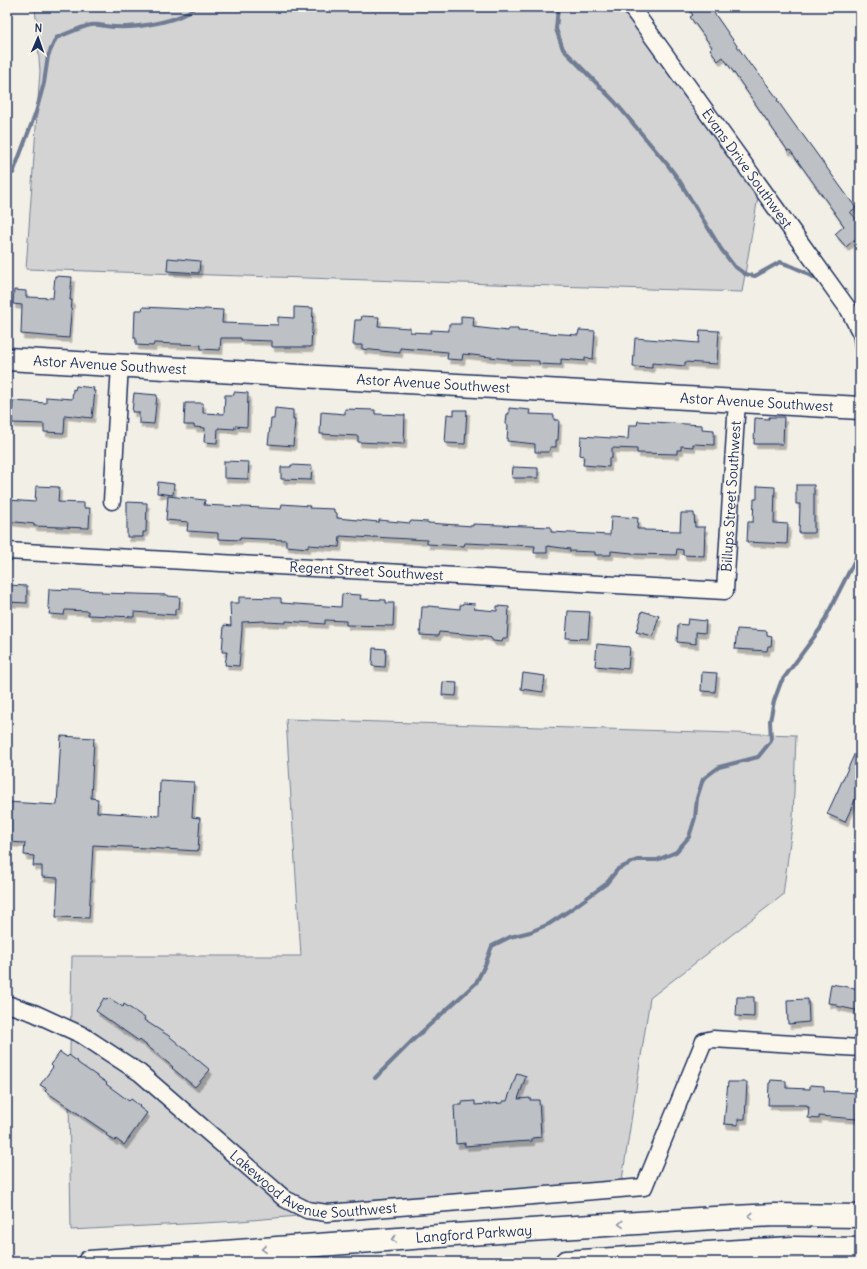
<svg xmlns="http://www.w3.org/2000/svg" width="867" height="1269" font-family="Delius,sans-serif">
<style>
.green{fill:#d2d3d2;stroke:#768198}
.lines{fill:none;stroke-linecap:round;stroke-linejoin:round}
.stream{stroke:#707b93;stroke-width:4}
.building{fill:#bdc0c4;stroke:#1b2f5e;filter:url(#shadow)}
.street-casing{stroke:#1b2f5e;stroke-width:19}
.secondary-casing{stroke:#1b2f5e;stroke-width:25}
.highway-casing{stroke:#1b2f5e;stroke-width:25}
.street{stroke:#fbf7ec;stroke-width:16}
.secondary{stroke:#fbf7ec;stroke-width:22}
.highway{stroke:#fbf7ec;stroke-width:22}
.oneway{stroke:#8b93a5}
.labels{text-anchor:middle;stroke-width:4;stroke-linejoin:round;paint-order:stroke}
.street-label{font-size:14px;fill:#1b2f5e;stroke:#fbf7ec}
</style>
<defs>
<filter id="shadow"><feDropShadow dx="2.5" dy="4.5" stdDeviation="0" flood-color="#0004"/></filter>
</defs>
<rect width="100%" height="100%" fill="#f2efe6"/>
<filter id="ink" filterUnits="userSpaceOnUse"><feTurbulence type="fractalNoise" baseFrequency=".025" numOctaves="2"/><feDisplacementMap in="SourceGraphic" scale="8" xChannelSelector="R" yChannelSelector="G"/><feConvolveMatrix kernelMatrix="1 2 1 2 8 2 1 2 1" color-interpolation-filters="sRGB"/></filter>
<g filter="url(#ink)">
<path class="green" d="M35 7H628L760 185 742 292 26 269 40 71Z
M286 719 796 735 793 819 783 895 650 998 622 1180 439 1204 240 1221 71 1230 69 1100 72 956H301Z"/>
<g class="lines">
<path class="stream" d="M558 7 556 29 563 49 615 102 667 164 679 180 721 249 734 266 745 274 755 276 780 262C796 267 809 273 822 283
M13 173 36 112 44 83 48 56 56 38C67 34 80 27 91 25 99 24 108 27 116 27 137 28 179 22 195 7
M853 331 860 375
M375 1078 413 1040 476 983 485 965 492 946 510 937 530 932 549 924 570 910 606 884 618 869 637 860H657L676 852 689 837 695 818 697 798 703 779 719 767 758 757 771 741 770 721 774 701 781 682 820 629 860 550"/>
</g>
<path class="building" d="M687 7H710L751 66 752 65 778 99 777 100 799 131H800L856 208 850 212 860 223V248L854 240 846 247 835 234 844 226 790 150 788 151 723 57 718 61 710 49 712 47 690 17 693 15Z
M168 258 200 261 199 273 167 271Z
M55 276 72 277 70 300H72L69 338 21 334 22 305 13 304 14 290 26 291V297L53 298Z
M143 307 204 310V309L223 310 222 323 278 325V317L294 318V307L313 308 311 347H272V341L241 340V338H221L220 350 201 349V345L154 343 153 346 136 345V338H134L135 310H142Z
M362 316 379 317 378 326 410 328V332L431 333V330L449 331V324H461V316L474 317 473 327 508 331V329H518V331L578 335 579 330 595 331 593 359 585 358V361L561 359V365L539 364V361L508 360V359L463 354 462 360 447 359 448 352 400 348V353L362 349V345H353L355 320H361Z
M700 330 719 331 717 364 685 362V366L652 363V368L633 367 635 338 699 343Z
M76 386 94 388 93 391H95L92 418 65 415 64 433 44 432V424L12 423 13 401 46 403V397L72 399 73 389 75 390Z
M234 392 248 393 247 427 235 426V429L218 428 217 443 204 442 205 428 194 427V425H184L185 403H203V413L224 414 225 395H234Z
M134 393 157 395 154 424 139 423V412H132Z
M275 408 293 410V420H295L293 446 268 444 271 419H274Z
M509 408 530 410 529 414 554 415V420H559L558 440H556V447H550L549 452H535V444L507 441 508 425 506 424 507 414H509Z
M345 409 375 410V414L405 415 404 444 358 442V436L320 434 321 412 345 414Z
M454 410H467L465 444 445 443 447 414 454 415Z
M769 417H784L783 444H754L755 418 769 419Z
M638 421 702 425V429L714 430V445L693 444V447L681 446V450H677V454L637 453V449L612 448V458H609V467L583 465 584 456 580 455 581 436 628 439 629 425H637Z
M224 461 249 462 248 479 224 478Z
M291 465 312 466 311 480 281 479V467H291Z
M513 467 538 468V478H512Z
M158 482 174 484 173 495 157 493Z
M796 485H814V533H799L800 504H796Z
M36 486 59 487 58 502 84 503V508H90L89 528 34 526V524L7 521V504H9V500L35 502Z
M757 486 775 487 774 523 788 524 787 544 747 542 748 522H753L754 499H757Z
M168 496 205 500 204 505 281 509 282 504 310 506 309 508 334 509V512L337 513V518L379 522V520L410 523 411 521 428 522V523L473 526V524L551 527V532L610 535 611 516 638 518 637 529H644V530L680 531 681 513H694L695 527H705L704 556 683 555V550L677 549 676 555 632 554V553L611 551V555H595V552L569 551 570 549 547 546V553H534L535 546 465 543 464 546 427 544V540L373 537V538L340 536 339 547 308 545V548L286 546V540L240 538V540L218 539V533L187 531 188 522 166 520Z
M127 502 147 503 146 532H143V537H127Z
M7 585 27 586V603L7 602Z
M49 589 102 591V593L168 595V596L180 597 179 609H175V615L134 612V617L88 615V611L65 610 64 615 49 614 50 608H48Z
M342 594 361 595 360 599 386 600V603H394L393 626 346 625V621L325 620V624L286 621V623L265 622V621L242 622V629L239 666 225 665 227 652H222L224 625 231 626 230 603H239V597L281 598V603L341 607Z
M463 603 475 604 474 609 497 611V606L509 607 507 638H503L502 642 493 641 491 638 488 637V636L439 632 438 636 420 635 422 607H428V606L460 609V605H462Z
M568 611 590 612 588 639 566 638Z
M642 611 659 616 653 636 636 632Z
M688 619 706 621 705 633 696 632V644L677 642 678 624 687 625Z
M737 629 767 631V635L772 636 771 646H768L767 651 735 649Z
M597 644 630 647 628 669 595 666Z
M373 648 386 649 385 667 372 666Z
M702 672 717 673 715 692 701 691Z
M523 673 545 676 543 692 521 689Z
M443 682 457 683 456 696 442 695Z
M61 736 94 738 91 798 98 799 97 812 159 816 160 780 194 782 192 817 200 818 198 851 93 845 89 918 56 917 58 878 42 877V866H33L34 856 24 855 25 843 7 842V802L57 805Z
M860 742V789L845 822 827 814Z
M831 984 860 989V1011L836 1006V1004L828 1003Z
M737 997H754V1017L736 1016Z
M104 998 107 1000 109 998 123 1007 124 1004 145 1018 144 1020 169 1036 210 1070 195 1087 172 1068 173 1067 140 1040 139 1041 96 1011Z
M808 999 809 1022 788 1024 787 1000Z
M60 1052 67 1057 69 1055 78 1062V1063L107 1083 106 1084 129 1101 131 1099 140 1106 139 1107 147 1113 124 1145 116 1139 115 1141 106 1135 107 1133 45 1091 47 1089 40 1085 53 1067 51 1065Z
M517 1073 526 1076 518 1099 530 1098V1100H539L541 1137 532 1138V1141L513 1142 465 1146V1143L456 1144 454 1105H462V1102L475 1101V1105L503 1103V1101H507Z
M771 1080 786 1081V1088L810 1089V1085L824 1086V1091L859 1093 857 1119 819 1116V1119L808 1118 809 1107H807V1105H768L769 1083H770Z
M728 1082H747L745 1119H738V1125L724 1124Z"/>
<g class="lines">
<defs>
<g id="street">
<path id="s1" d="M631 7 849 310 860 332"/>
<path d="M112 501 120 365"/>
<path id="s2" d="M7 551 725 591 737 401"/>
<path id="s3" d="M7 1004 34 1013 82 1035 140 1073 285 1199 307 1210 327 1213 644 1187 704 1041 713 1039 860 1048"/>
</g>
<g id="secondary">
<path id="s4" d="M7 359 860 408"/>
</g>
<g id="highway">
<path id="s5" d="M89 1262 439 1236 714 1218 775 1215 860 1216"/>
<path d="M566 1262 755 1250 792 1248 860 1249"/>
</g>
</defs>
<use href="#street" class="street-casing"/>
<use href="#secondary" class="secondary-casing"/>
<use href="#highway" class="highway-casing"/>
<use href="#street" class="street"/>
<use href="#secondary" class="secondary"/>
<use href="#highway" class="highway"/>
</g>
<defs><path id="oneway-chevron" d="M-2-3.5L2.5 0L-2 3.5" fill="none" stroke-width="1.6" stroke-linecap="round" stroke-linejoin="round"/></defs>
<g class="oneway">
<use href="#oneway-chevron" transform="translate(751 1216) rotate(177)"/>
<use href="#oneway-chevron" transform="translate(621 1224) rotate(176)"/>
<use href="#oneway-chevron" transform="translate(394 1239) rotate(176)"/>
<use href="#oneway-chevron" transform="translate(264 1249) rotate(176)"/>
</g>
</g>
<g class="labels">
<g class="street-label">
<text dy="5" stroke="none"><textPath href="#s1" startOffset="199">Evans Drive Southwest</textPath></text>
<text dy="5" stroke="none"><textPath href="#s4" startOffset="103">Astor Avenue Southwest</textPath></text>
<text dy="5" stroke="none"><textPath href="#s4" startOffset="427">Astor Avenue Southwest</textPath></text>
<text dy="5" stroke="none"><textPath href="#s4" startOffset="751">Astor Avenue Southwest</textPath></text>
<text dy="5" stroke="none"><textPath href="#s2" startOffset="814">Billups Street Southwest</textPath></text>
<text dy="5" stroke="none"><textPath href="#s2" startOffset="360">Regent Street Southwest</textPath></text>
<text dy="5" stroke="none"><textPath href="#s3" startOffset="365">Lakewood Avenue Southwest</textPath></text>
<text dy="5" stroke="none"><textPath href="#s5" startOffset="386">Langford Parkway</textPath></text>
</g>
</g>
<rect width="867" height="1269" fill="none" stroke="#fbf7ec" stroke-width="24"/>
<rect x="12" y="12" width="843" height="1245" fill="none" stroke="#1b2f5e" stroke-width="1.5" filter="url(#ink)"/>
<g transform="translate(38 38) rotate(2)" stroke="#fbf7ec" stroke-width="3" paint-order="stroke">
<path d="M0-3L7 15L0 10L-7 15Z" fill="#1b2f5e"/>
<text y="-6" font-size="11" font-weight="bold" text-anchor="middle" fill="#1b2f5e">N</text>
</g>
</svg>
